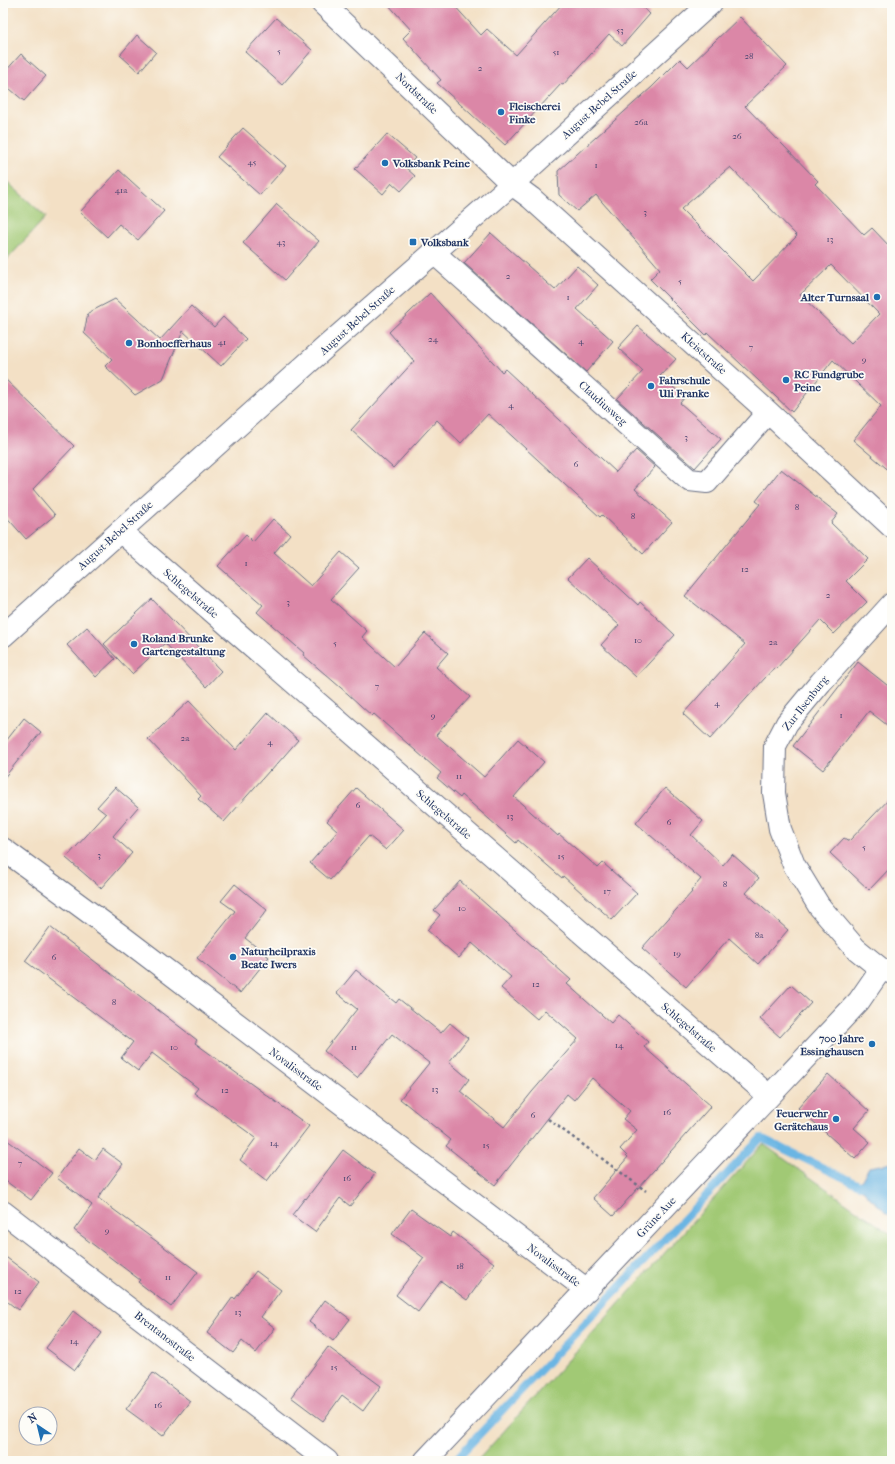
<svg xmlns="http://www.w3.org/2000/svg" width="895" height="1464" font-family="'IM FELL French Canon',serif">
<style>
.green{fill:#a1c975;stroke:#5e7c6a}
.water{fill:#6ab5e3;stroke:#4272a0}
.lines{fill:none;stroke-linecap:round;stroke-linejoin:round}
.stream{stroke:#6ab5e3;stroke-width:8}
.building{fill:#db87a7;fill-rule:evenodd}
.minor-casing{stroke:#676d82;stroke-width:24}
.path{stroke:#676d82;stroke-width:2.5;stroke-dasharray:3 3;stroke-linecap:butt}
.minor{stroke:#fff;stroke-width:22}
.poi-dot{fill:#1f6fb2;stroke:#fdfcf7;stroke-width:1.5}
.labels{text-anchor:middle;stroke-width:3.5;stroke-linejoin:round;paint-order:stroke}
.number-label{font-size:9px;fill:#4b4570}
.street-label{font-size:11px;fill:#1b2f5e;stroke:#fdfcf7}
.poi-label{font-size:11px;font-weight:bold;fill:#1b2f5e;stroke:#fdfcf7;text-anchor:start}
</style>
<rect width="100%" height="100%" fill="#fdfcf7"/>
<filter id="ink" filterUnits="userSpaceOnUse"><feTurbulence type="fractalNoise" baseFrequency=".025" numOctaves="2"/><feDisplacementMap in="SourceGraphic" scale="8" xChannelSelector="R" yChannelSelector="G"/><feConvolveMatrix kernelMatrix="1 2 1 2 8 2 1 2 1" color-interpolation-filters="sRGB"/></filter>
<filter id="wash" filterUnits="userSpaceOnUse"><feTurbulence type="fractalNoise" baseFrequency=".012" numOctaves="4" result="noise"/><feDisplacementMap in="SourceGraphic" scale="16" xChannelSelector="R" yChannelSelector="G"/><feGaussianBlur stdDeviation="0.9" result="paint"/><feColorMatrix in="noise" values="0 0 0 0 0 0 0 0 0 0 0 0 0 0 0 0 0 1.4 0 .05"/><feComposite in="paint" operator="in"/></filter>
<g filter="url(#wash)">
<rect width="100%" height="100%" fill="#f3e0c5"/>
<path class="green" d="M3 178 46 217 3 264Z
M763 1144 892 1235V1461H477Z"/>
<path class="water" d="M892 1159V1217L869 1197 859 1185 869 1167 891 1163Z"/>
<g class="lines">
<path class="stream" d="M454 1461 761 1138 859 1185 869 1184"/>
</g>
<g id="blocks">
<path class="building" d="M387 3H452L481 35 487 29 516 55 563 3H638L650 14 622 46 609 34 563 85 561 84 505 145 437 83 441 80 403 38 411 30Z
M740 17 787 66 745 106 818 181 815 184 864 235 872 228 892 249V473L853 440 881 406 833 360 792 412 708 333 706 335 650 279 660 269 596 195 577 211 559 195 558 171 652 87 680 59 688 67ZM730 167 797 236 753 281 681 209ZM831 265 879 314 851 343 800 295Z
M276 18 312 50 282 85 245 52Z
M137 35 156 52 139 72 120 55Z
M21 54 46 76 24 101 3 83V74Z
M243 128 286 166 260 195 217 157Z
M387 134 415 158 406 168 415 176 401 191 392 183 383 194 355 169Z
M119 170 164 211 138 240 119 224 107 237 80 212Z
M277 204 319 241 285 280 243 243Z
M491 233 555 290 577 266 598 285 577 309 613 341 586 372 464 263Z
M430 293 502 372 505 369 616 472 636 450 655 467 635 489 672 522 643 554 602 515 600 517 488 414 461 443 437 420 393 468 351 430 414 361 389 332Z
M115 299 160 340 191 306 214 327 223 317 246 339 221 366 183 331 163 379 135 395 105 366 112 359 84 333 88 313Z
M638 326 676 359 660 376 685 397 680 403 721 439 695 468 617 399 643 371 618 348Z
M3 377 74 446 33 489 55 515 26 539 3 513Z
M781 469 838 514 831 523 868 559 846 581 867 602 834 634 820 620 776 669 774 668 710 739 683 714 745 644 685 596 760 504 756 501Z
M273 519 290 534 274 553 311 586 341 552 359 568 331 599 367 631 362 637 395 667 425 633 448 653 436 667 470 697 436 735 484 777 518 739 544 762 514 797 558 836 559 834 598 868 603 863 637 893 612 920 563 876 562 878 518 840 516 843 462 795 460 798 437 778 441 773 374 714 372 716 348 694 303 655 304 653 257 612 263 605 218 566 246 535 253 542Z
M587 558 638 605 640 602 675 635 636 677 601 645 619 625 568 578Z
M152 599 221 671 206 687 165 643 132 674 104 644Z
M87 627 115 659 96 677 67 645Z
M858 662 892 689V729L869 711 823 770 793 746Z
M189 701 236 750 268 713 298 740 271 771 270 770 224 822 198 799 201 796 148 739Z
M24 718 41 732 3 779V745Z
M115 787 138 807 113 836 132 853 101 888 66 858 106 814 97 807Z
M356 788 404 830 386 850 369 836 330 880 310 863 338 831 327 821Z
M665 788 703 821 691 835 723 865 732 854 759 878 746 893 788 930 758 964 729 938 686 987 642 948 692 892 691 891 701 879 636 823Z
M892 796V866L869 890 830 853 844 838 849 841Z
M460 881 571 980 567 984 611 1023 618 1015 648 1042 644 1047 711 1106 613 1216 593 1198 628 1157 620 1149 637 1130 623 1119 630 1111 592 1078 574 1100 567 1094 495 1185 446 1146 451 1140 400 1099 429 1063 392 1034 357 1078 324 1051 357 1009 337 993 356 970 396 1003 399 999 441 1033 450 1023 468 1038 449 1062 469 1079 460 1091 504 1127 532 1092 578 1039 545 1010 537 1019 501 988 511 977 472 943 459 958 427 930 440 915 434 910Z
M235 884 267 910 245 938 269 957 240 993 197 958 235 911 221 901Z
M50 927 197 1040 195 1043 309 1126 267 1181 240 1160 256 1138 194 1093 198 1088 152 1053 138 1071 121 1058 133 1042 25 961Z
M791 985 811 1003 780 1037 760 1019Z
M828 1074 869 1111 854 1128 870 1142 855 1159 798 1108Z
M3 1137 52 1173 31 1200 3 1179Z
M79 1148 95 1160 103 1149 123 1164 98 1198 198 1272 171 1307 138 1282 140 1280 74 1230 92 1205 57 1178Z
M343 1150 375 1174 350 1206 340 1198 315 1232 292 1215 305 1198 306 1199Z
M411 1209 450 1237 453 1232 494 1263 467 1300 441 1281 418 1312 396 1295 424 1258 392 1234Z
M3 1255 39 1282 18 1310 3 1298Z
M256 1271 281 1290 261 1317 275 1328 256 1353 242 1341 233 1353 207 1333 233 1297 235 1299Z
M325 1300 350 1319 333 1341 309 1322Z
M73 1311 102 1333 75 1370 46 1348Z
M328 1347 381 1386 363 1411 342 1395 323 1421 291 1397Z
M153 1373 190 1401 163 1436 126 1409Z"/>
</g>
</g>
<g filter="url(#ink)">
<use href="#blocks" fill-opacity="0" stroke="#676d82" stroke-width="1"/>
<g class="lines">
<defs>
<path id="minor" d="M322 3 512 184 531 198 768 412 892 527
M433 252 689 480 707 482 768 412
M120 531 769 1096
M892 604 821 682 787 723 775 746 774 793 780 829 794 865 819 906 855 948 881 969 892 973
M3 636 328 345 512 184 711 3
M3 849 120 935 587 1290
M3 1212 327 1461
M425 1461 859 1001 881 969"/>
</defs>
<use href="#minor" class="minor-casing"/>
<path class="path" d="M548 1119 646 1191"/>
<use href="#minor" class="minor"/>
</g>
</g>
<g class="poi-dot">
<circle cx="501" cy="112" r="4"/>
<circle cx="385" cy="163" r="4"/>
<rect x="409" y="238" width="8" height="8" rx="2"/>
<circle cx="877" cy="297" r="4"/>
<circle cx="129" cy="343" r="4"/>
<circle cx="786" cy="380" r="4"/>
<circle cx="651" cy="386" r="4"/>
<circle cx="134" cy="644" r="4"/>
<circle cx="233" cy="957" r="4"/>
<circle cx="872" cy="1044" r="4"/>
<circle cx="836" cy="1119" r="4"/>
</g>
<g class="labels">
<g class="number-label">
<text x="620" y="33">53</text>
<text x="279" y="54">5</text>
<text x="556" y="55">51</text>
<text x="749" y="59">28</text>
<text x="480" y="71">2</text>
<text x="641" y="125">26a</text>
<text x="737" y="139">26</text>
<text x="252" y="165">45</text>
<text x="596" y="168">1</text>
<text x="121" y="193">41a</text>
<text x="645" y="215">3</text>
<text x="830" y="242">13</text>
<text x="281" y="245">43</text>
<text x="508" y="279">2</text>
<text x="680" y="284">5</text>
<text x="568" y="300">1</text>
<text x="433" y="342">24</text>
<text x="581" y="344">4</text>
<text x="222" y="345">41</text>
<text x="751" y="350">7</text>
<text x="864" y="362">9</text>
<text x="511" y="408">4</text>
<text x="686" y="440">3</text>
<text x="576" y="467">6</text>
<text x="797" y="510">8</text>
<text x="633" y="519">8</text>
<text x="246" y="566">1</text>
<text x="745" y="572">12</text>
<text x="828" y="598">2</text>
<text x="288" y="605">3</text>
<text x="638" y="643">10</text>
<text x="773" y="645">2a</text>
<text x="335" y="646">5</text>
<text x="377" y="689">7</text>
<text x="717" y="706">4</text>
<text x="433" y="718">9</text>
<text x="841" y="718">1</text>
<text x="185" y="741">2a</text>
<text x="270" y="745">4</text>
<text x="459" y="779">11</text>
<text x="358" y="808">6</text>
<text x="510" y="819">13</text>
<text x="669" y="825">6</text>
<text x="864" y="850">5</text>
<text x="99" y="858">3</text>
<text x="561" y="859">15</text>
<text x="725" y="887">8</text>
<text x="607" y="894">17</text>
<text x="462" y="911">10</text>
<text x="759" y="938">8a</text>
<text x="677" y="956">19</text>
<text x="54" y="960">6</text>
<text x="536" y="987">12</text>
<text x="114" y="1005">8</text>
<text x="619" y="1048">14</text>
<text x="174" y="1050">10</text>
<text x="354" y="1050">11</text>
<text x="435" y="1092">13</text>
<text x="225" y="1093">12</text>
<text x="667" y="1115">16</text>
<text x="533" y="1118">6</text>
<text x="274" y="1146">14</text>
<text x="486" y="1148">15</text>
<text x="20" y="1166">7</text>
<text x="347" y="1181">16</text>
<text x="107" y="1233">9</text>
<text x="460" y="1269">18</text>
<text x="168" y="1280">11</text>
<text x="18" y="1294">12</text>
<text x="238" y="1315">13</text>
<text x="74" y="1344">14</text>
<text x="334" y="1370">15</text>
<text x="158" y="1408">16</text>
</g>
<g class="street-label">
<text transform="translate(417 93) rotate(44)" y="4">Nordstraße</text>
<text transform="translate(599 104) rotate(-42)" y="4">August-Bebel-Straße</text>
<text transform="translate(357 320) rotate(-42)" y="4">August-Bebel-Straße</text>
<text transform="translate(704 353) rotate(42)" y="4">Kleiststraße</text>
<text transform="translate(603 403) rotate(42)" y="4">Claudiusweg</text>
<text transform="translate(115 535) rotate(-42)" y="4">August-Bebel-Straße</text>
<text transform="translate(191 593) rotate(41)" y="4">Schlegelstraße</text>
<text transform="translate(805 703) rotate(-52)" y="4">Zur Ilsenburg</text>
<text transform="translate(444 814) rotate(41)" y="4">Schlegelstraße</text>
<text transform="translate(689 1027) rotate(41)" y="4">Schlegelstraße</text>
<text transform="translate(296 1069) rotate(37)" y="4">Novalisstraße</text>
<text transform="translate(656 1217) rotate(-47)" y="4">Grüne Aue</text>
<text transform="translate(554 1265) rotate(37)" y="4">Novalisstraße</text>
<text transform="translate(165 1336) rotate(38)" y="4">Brentanostraße</text>
</g>
<g class="poi-label">
<text x="509" y="110">Fleischerei<tspan x="509" dy="13">Finke</tspan></text>
<text x="393" y="167">Volksbank Peine</text>
<text x="421" y="246">Volksbank</text>
<text x="869" y="301" text-anchor="end">Alter Turnsaal</text>
<text x="137" y="347">Bonhoefferhaus</text>
<text x="794" y="378">RC Fundgrube<tspan x="794" dy="13">Peine</tspan></text>
<text x="659" y="384">Fahrschule<tspan x="659" dy="13">Uli Franke</tspan></text>
<text x="142" y="642">Roland Brunke<tspan x="142" dy="13">Gartengestaltung</tspan></text>
<text x="241" y="955">Naturheilpraxis<tspan x="241" dy="13">Beate Iwers</tspan></text>
<text x="864" y="1042" text-anchor="end">700 Jahre<tspan x="864" dy="13">Essinghausen</tspan></text>
<text x="828" y="1117" text-anchor="end">Feuerwehr<tspan x="828" dy="13">Gerätehaus</tspan></text>
</g>
</g>
<rect width="895" height="1464" fill="none" stroke="#fdfcf7" stroke-width="16"/>
<g transform="translate(38 1426) rotate(325)"><circle r="19" fill="#fdfcf7" stroke="#a3aaba"/>
<path d="M0-3L7 15L0 10L-7 15Z" fill="#1f6fb2"/>
<text y="-6" font-size="11" font-weight="bold" text-anchor="middle" fill="#1b2f5e">N</text>
</g>
</svg>
